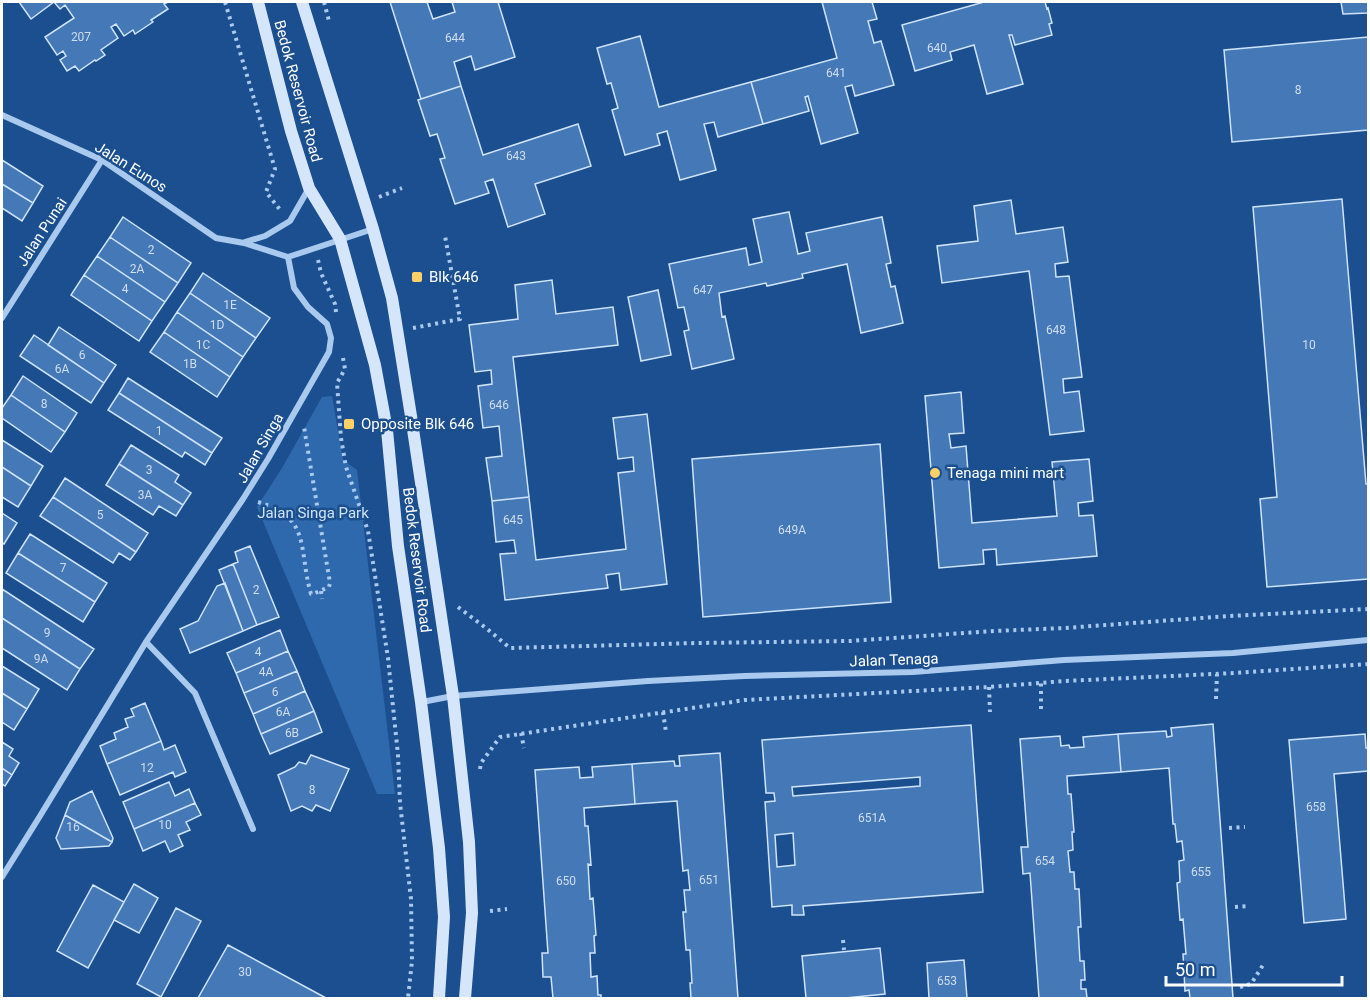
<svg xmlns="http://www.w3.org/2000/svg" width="1370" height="1000" font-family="Roboto,sans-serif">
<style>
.green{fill:#2e69ad}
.building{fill:#4478b7;stroke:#cfe3fa;stroke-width:1.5;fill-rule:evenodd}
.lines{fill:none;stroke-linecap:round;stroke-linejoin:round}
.path{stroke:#a9c9ee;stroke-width:4;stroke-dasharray:3 4.5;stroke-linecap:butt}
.street{stroke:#a9c9ee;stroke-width:6}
.secondary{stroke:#d6e6fa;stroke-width:12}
.poi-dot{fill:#ffd166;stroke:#1b4f8f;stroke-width:2}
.labels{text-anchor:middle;stroke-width:5;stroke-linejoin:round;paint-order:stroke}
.number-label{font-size:12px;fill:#d0dded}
.street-label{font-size:15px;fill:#fff;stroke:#1b4f8f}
.poi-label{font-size:15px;fill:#fff;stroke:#1b4f8f;text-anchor:start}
.park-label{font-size:15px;fill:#cfe3fa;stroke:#1b4f8f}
</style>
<rect width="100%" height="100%" fill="#1b4f8f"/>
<path class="green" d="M332 396 343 460 357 470 395 794H377L257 507 282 468 322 397Z"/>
<path class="building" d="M19 2H168L164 4 168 9 151 20 153 22 135 34 133 30 124 36 116 24 111 27 118 38 101 50 105 55 96 61 95 60 79 71 75 66 67 71 60 60 66 56 63 51 57 55 45 37 74 18 65 5 60 9 54 2 31 19Z
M390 2H427L433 19 455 12 452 2H498L515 57 475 70 471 56 454 62 461 86 421 99Z
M822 2H872L877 19 868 21 874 43 881 41 894 85 855 96 852 85 845 87 858 133 821 144 808 96 805 97 809 111 763 124 751 82 837 58Z
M984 2H1045L1047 9 1048 8 1052 23 1049 24 1052 35 1015 45 1012 35H1009L1023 84 987 94 974 45 950 52 952 60 915 71 902 25Z
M1341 2H1368V13L1343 14Z
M640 36 659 107 751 82 763 124 718 137 714 122 704 124 716 170 680 180 667 131 657 134 660 145 625 155 612 110 618 108 611 83 607 84 597 48Z
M1368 37V130L1232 142 1224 50Z
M461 86 483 155 578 124 591 166 535 184 545 214 508 227 493 179 485 182 489 193 455 204 440 159 445 158 437 134 430 136 418 100Z
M2 160 43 186 33 203 2 184Z
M2 184 33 203 22 221 2 208Z
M1342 199 1366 484H1368V579L1267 587 1260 499 1277 497 1253 207Z
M1011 200 1016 234 1063 227 1068 262 1055 264 1056 277 1069 276 1082 377 1063 379 1064 393 1079 391 1084 431 1050 435 1029 271 942 283 937 246 978 241 974 206Z
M789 212 798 254 810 251 806 233 882 217 891 263 886 264 891 287 895 286 903 323 861 333 847 264 802 274 803 278 767 286 766 283 719 293 722 317 725 316 734 359 692 369 684 331 689 330 684 307 678 308 669 264 746 248 749 265 762 262 753 219Z
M123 217 191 263 178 283 110 237Z
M110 237 178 283 165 302 97 256Z
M97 256 165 302 152 321 84 275Z
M203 273 270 318 256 338 190 293Z
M84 275 152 321 139 341 71 295Z
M552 280 556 314 613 307 618 345 513 357 529 497 492 501 486 458 502 456 499 426 483 428 478 386 492 384 491 370 475 372 469 325 518 319 515 285Z
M658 290 671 355 641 361 628 297Z
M190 293 256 338 243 357 177 312Z
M177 312 243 357 230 377 164 332Z
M59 327 116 365 104 383 48 345Z
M164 332 230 377 217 397 150 352Z
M34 335 104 383 91 403 20 356Z
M23 376 77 413 65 432 11 395Z
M128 378 222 438 212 453 119 393Z
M961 392 964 433 949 434 951 448 966 446 972 523 1057 516 1052 462 1089 459 1093 501 1078 503 1079 516 1093 515 1097 556 997 565 996 549 983 550 984 564 939 568 925 396Z
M119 393 212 453 205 465 185 452 182 457 108 410Z
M11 395 65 432 51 452 2 418V408Z
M647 414 667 584 621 590 619 573 606 575 608 588 505 600 500 554 516 553 514 540 496 542 492 501 529 497 536 560 626 549 618 473 634 471 633 457 618 459 613 418Z
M2 440 43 466 31 486 2 467Z
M880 444 891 602 703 617 692 459Z
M131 445 179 475 175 482 191 493 183 505 119 464Z
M119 464 183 505 176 516 159 506 153 515 106 485Z
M2 467 31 486 18 507 2 497Z
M65 478 148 533 136 552 53 497Z
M53 497 136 552 130 560 119 553 113 563 40 516Z
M2 513 17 523 4 544 2 543Z
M30 534 107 583 95 602 18 553Z
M250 546 279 617 257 625 233 564 238 562 235 552Z
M18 553 95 602 83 622 6 573Z
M233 564 257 625 243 631 219 570Z
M225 583 243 631 190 653 180 629 198 621 217 586Z
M2 589 94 649 80 669 2 618Z
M2 618 80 669 67 690 2 648Z
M280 630 288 651 236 673 227 653Z
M288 651 297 671 244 693 236 673Z
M2 666 39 689 27 709 2 693Z
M297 671 305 691 253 714 244 693Z
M305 691 314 711 261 734 253 714Z
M2 693 27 709 14 730 2 722Z
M145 703 161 741 107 764 100 746 116 739 114 733 128 727 125 719 134 716 131 709Z
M314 711 322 732 270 754 261 734Z
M1213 724 1233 998H1190L1189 990 1185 991 1183 954H1186L1183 919 1180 920 1177 883 1180 882 1179 861 1184 860 1182 841 1177 842 1175 824H1173L1169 768 1121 772 1118 734 1166 731 1167 737 1172 736 1171 728Z
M971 725 983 892 803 906 804 915H792V905L772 907 765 802 775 801 774 793H766L762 740ZM920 777V786L793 796 792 787ZM793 833 795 865 777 867 775 835Z
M1118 734 1121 772 1067 776 1068 794H1071L1074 832H1072L1073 850 1068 851 1070 872H1074L1075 889H1079L1081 927H1078L1080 961H1084L1085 980H1081V989H1086L1087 998H1039L1030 873 1023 874 1021 847H1028L1020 739 1060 736 1061 746 1069 745 1070 748 1084 747 1083 737Z
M1365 734 1366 748H1368V771L1334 774 1346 919 1304 923 1289 740Z
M161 741 164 750 175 745 186 772 175 777 173 772 120 795 107 764Z
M2 742 13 749 9 756 19 763 12 775 2 768Z
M720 753 738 998H691L690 983H692L690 950H686L683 912H686L684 890H690L688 870 683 871 677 801 635 804 632 764 674 761 675 766H680L679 756Z
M311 755 349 769 330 811 316 805 312 811 302 806 291 811 278 775 295 767 299 762 306 764Z
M632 764 635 804 584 808 585 826H588L591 865 588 864 590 899 593 898 596 935 594 936 595 953H590L591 977 597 976 598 995H601V998H553L551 977H543L542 953H548L535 770 579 767 580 778 593 777 592 767Z
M2 768 12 775 5 786 2 784Z
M169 782 175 796 189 789 195 803 134 829 123 802Z
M92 791 113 838 112 842 65 815 70 802Z
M195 803 201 815 186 822 190 830 178 835 183 846 170 852 165 841 143 851 134 829Z
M65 815 112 842 109 846 61 849 56 838Z
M134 884 158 898 139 933 114 920Z
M93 885 124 902 88 968 57 951Z
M176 908 201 921 161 997 137 984Z
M228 945 326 998H198Z
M880 948 885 994 845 998H806L802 956Z
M964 960 967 998H929L927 963Z"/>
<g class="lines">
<path class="path" d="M225 2 275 169 266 192 281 211
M324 2 329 21
M379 197 402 188
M318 260 321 273 335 304 336 312
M413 328 460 319 445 236
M343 358 345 369 337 383 341 438 346 467 368 531 388 658 398 755 400 803 411 899 412 961 408 998
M258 502C312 517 298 550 311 594H313L329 587 330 583 304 427
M321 591 322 599
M458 607 486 628 510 648 697 643 850 641 994 631 1065 628 1229 616 1368 609
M989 687 990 712
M1216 699 1217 674
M1041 709V683
M663 712 666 732
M521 733 524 748
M480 769 481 763 500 737 745 700 989 687 1065 681 1235 673 1368 664
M1229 828 1245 827
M1235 907 1250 906
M490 911 507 909
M843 940 844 950
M1240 987 1251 984 1263 965"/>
<path class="street" d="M2 115 102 160 216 238 244 243 288 257 373 229
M245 242 265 236 290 221 309 188
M2 318 102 160
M146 642 195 693 253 829
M422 702 453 696 648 681 744 676 913 672 1064 660 1233 653 1368 640
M2 877 40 816 146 642 243 499 268 459 329 352 331 338 327 324 308 307 294 288 288 257"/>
<path class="secondary" d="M258 2 291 131 309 188 340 239 375 365 387 430 398 546 421 702 439 848 444 917 439 998
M302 2 373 229 392 298 411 416 453 696 469 842 472 913 465 998"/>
</g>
<g class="poi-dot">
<rect x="411" y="271" width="12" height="12" rx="3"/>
<rect x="343" y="418" width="12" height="12" rx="3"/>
<circle cx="935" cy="473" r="6"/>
</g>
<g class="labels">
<g class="number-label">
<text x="81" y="41">207</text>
<text x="455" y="42">644</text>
<text x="937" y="52">640</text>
<text x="836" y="77">641</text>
<text x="1298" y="94">8</text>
<text x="516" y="160">643</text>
<text x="151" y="254">2</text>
<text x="137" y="273">2A</text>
<text x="125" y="293">4</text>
<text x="703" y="294">647</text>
<text x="230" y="309">1E</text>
<text x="217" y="329">1D</text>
<text x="1056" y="334">648</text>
<text x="203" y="349">1C</text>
<text x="1309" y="349">10</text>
<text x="82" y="359">6</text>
<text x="190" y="368">1B</text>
<text x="62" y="373">6A</text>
<text x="44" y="408">8</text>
<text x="499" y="409">646</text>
<text x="159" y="435">1</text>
<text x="149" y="474">3</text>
<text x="145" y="499">3A</text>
<text x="100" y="519">5</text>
<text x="513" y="524">645</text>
<text x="792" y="534">649A</text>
<text x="63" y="572">7</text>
<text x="256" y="594">2</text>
<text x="47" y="637">9</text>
<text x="258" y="656">4</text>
<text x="41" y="663">9A</text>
<text x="266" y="676">4A</text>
<text x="275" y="696">6</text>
<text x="283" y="716">6A</text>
<text x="292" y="737">6B</text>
<text x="147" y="772">12</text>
<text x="312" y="794">8</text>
<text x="1316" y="811">658</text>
<text x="872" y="822">651A</text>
<text x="165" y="829">10</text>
<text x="73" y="831">16</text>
<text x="1045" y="865">654</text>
<text x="1201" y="876">655</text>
<text x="709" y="884">651</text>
<text x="566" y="885">650</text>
<text x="245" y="976">30</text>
<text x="947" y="985">653</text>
</g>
<g class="street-label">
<text transform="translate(298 91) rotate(75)" y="5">Bedok Reservoir Road</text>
<text transform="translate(131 167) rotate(32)" y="5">Jalan Eunos</text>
<text transform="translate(42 232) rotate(-57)" y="5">Jalan Punai</text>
<text transform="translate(260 448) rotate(-60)" y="5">Jalan Singa</text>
<text transform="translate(417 560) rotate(83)" y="5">Bedok Reservoir Road</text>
<text transform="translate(894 660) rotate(-2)" y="5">Jalan Tenaga</text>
</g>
<g class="poi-label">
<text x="429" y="282">Blk 646</text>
<text x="361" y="429">Opposite Blk 646</text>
<text x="947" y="478">Tenaga mini mart</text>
</g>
<g class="park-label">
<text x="313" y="518">Jalan Singa Park</text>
</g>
</g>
<rect width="1370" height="1000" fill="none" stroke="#ffffff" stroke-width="6"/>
<path d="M1166 976v9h176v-9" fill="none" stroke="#ffffff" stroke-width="3"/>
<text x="1175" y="976" font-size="18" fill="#ffffff" stroke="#1b4f8f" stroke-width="4.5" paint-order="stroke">50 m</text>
</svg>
